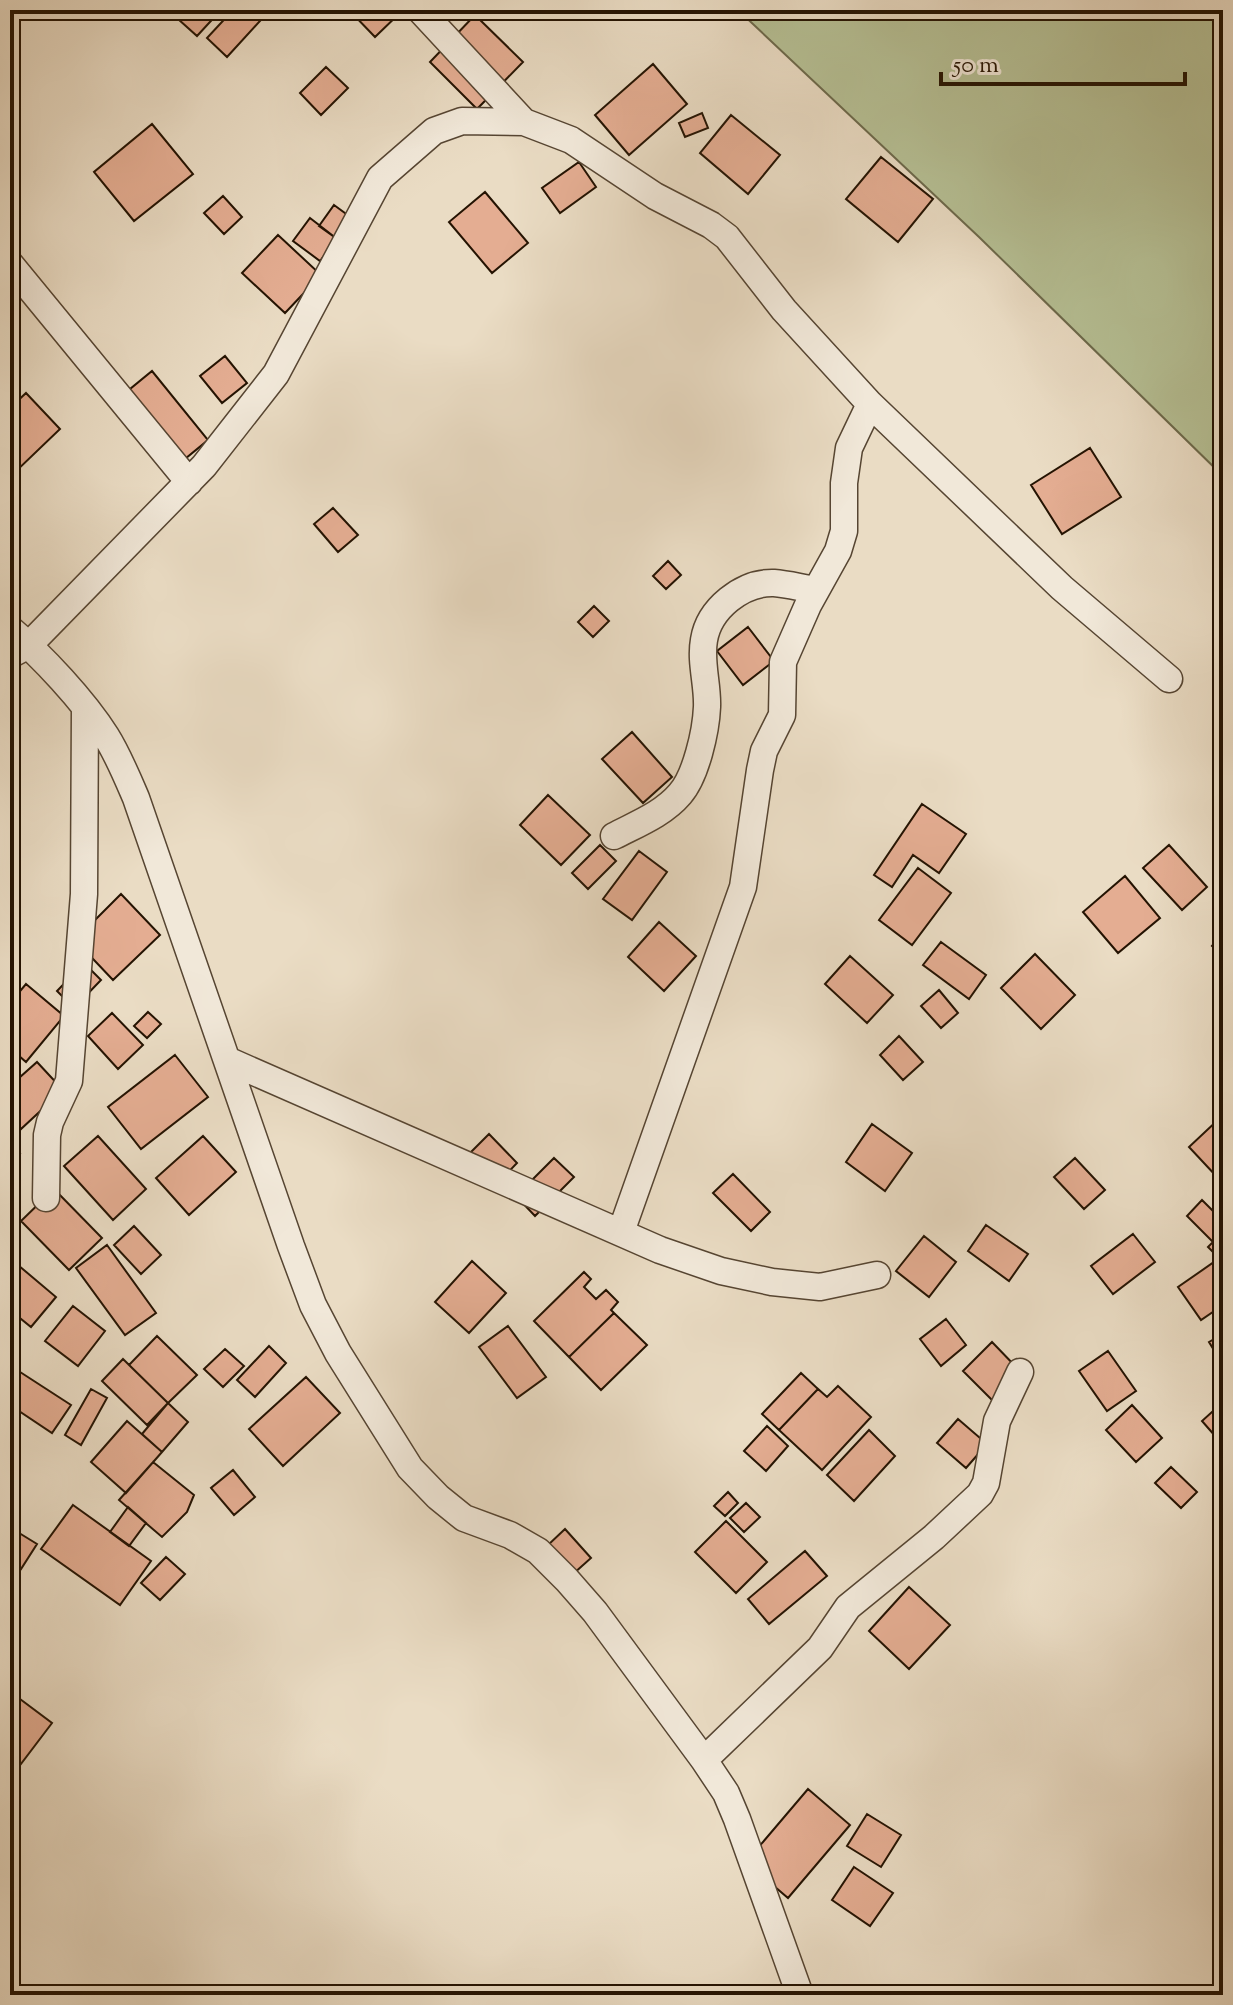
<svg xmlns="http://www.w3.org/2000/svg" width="1233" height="2005" font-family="'Sorts Mill Goudy',serif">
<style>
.green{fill:#b6c095;stroke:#6d6a4c;stroke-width:2}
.building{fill:#e4ad92;stroke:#241302;stroke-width:2}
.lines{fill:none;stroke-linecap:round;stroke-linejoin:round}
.minor-casing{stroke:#564532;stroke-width:29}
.minor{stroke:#f1e8d9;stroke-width:26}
</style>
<rect width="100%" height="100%" fill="#eadcc4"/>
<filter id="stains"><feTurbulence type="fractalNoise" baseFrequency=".0025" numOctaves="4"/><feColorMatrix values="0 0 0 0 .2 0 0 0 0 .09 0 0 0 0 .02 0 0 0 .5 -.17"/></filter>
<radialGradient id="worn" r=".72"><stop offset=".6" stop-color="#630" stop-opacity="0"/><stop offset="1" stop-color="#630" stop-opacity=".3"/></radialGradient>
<path class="green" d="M738 10H1223V476L979 237Z"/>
<path class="building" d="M168 10H221L197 36Z
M233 10H270L227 57 207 38Z
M349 10H403L375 37Z
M475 15 523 62 477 109 430 62Z
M653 64 687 104 629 155 595 115Z
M326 67 348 88 321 115 300 93Z
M702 113 708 128 685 137 679 123Z
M731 115 780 155 748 194 700 153Z
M152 124 193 174 134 221 94 172Z
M881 157 933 199 898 242 846 199Z
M579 162 596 187 560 213 542 188Z
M485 192 528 243 492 273 449 222Z
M223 196 242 217 224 234 204 213Z
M334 205 353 219 337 239 319 226Z
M310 218 337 239 320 261 293 241Z
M278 235 321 275 285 313 242 273Z
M225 356 247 383 222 403 200 376Z
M152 371 208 440 169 472 113 403Z
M26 393 60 429 10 477V408Z
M1090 448 1121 497 1062 534 1031 485Z
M333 508 358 535 338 552 314 524Z
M668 561 681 575 666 589 653 576Z
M594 606 609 621 593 637 578 622Z
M748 627 774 661 743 685 717 651Z
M632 732 672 777 643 803 602 759Z
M548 795 590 835 561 865 520 825Z
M922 804 966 834 939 873 913 855 892 887 874 875Z
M600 845 616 861 588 889 572 873Z
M1169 845 1207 887 1182 910 1143 868Z
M639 851 667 872 632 920 603 899Z
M918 868 951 893 912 945 879 920Z
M1125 876 1160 918 1118 953 1083 912Z
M121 894 160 935 113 980 75 940Z
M659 922 696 956 664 991 628 957Z
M1223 933V956L1212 946Z
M941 942 986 975 969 999 923 965Z
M1035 954 1075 995 1041 1029 1001 988Z
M850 956 893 995 867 1023 825 984Z
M84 963 101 980 74 1008 57 991Z
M26 984 64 1016 26 1062 10 1048V1003Z
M939 990 958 1013 941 1028 921 1006Z
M148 1012 161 1024 147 1038 134 1026Z
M112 1013 143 1045 118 1069 88 1036Z
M899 1036 923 1062 903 1080 880 1055Z
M175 1055 208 1097 141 1149 108 1107Z
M37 1062 63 1090 21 1129 10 1118V1086Z
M1221 1117 1223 1173 1218 1178 1189 1147Z
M872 1124 912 1153 885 1191 846 1162Z
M489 1134 517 1163 494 1187 465 1158Z
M98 1136 146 1189 113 1220 64 1166Z
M203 1136 236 1172 189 1215 156 1178Z
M10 1139 20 1153 10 1160Z
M554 1158 574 1177 535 1216 516 1196Z
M1075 1158 1105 1190 1084 1209 1054 1177Z
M733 1174 770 1212 751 1231 713 1193Z
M54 1189 102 1238 69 1270 21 1221Z
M1202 1200 1223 1221V1262L1208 1247 1213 1242 1187 1216Z
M986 1225 1028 1254 1009 1281 968 1251Z
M134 1226 161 1255 141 1274 114 1245Z
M1133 1234 1155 1262 1113 1294 1091 1266Z
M924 1236 956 1262 929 1297 896 1271Z
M107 1245 156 1313 125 1335 76 1268Z
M12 1260 56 1297 31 1327 10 1310V1263Z
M472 1261 506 1293 469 1333 435 1302Z
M1214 1262 1223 1275V1305L1201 1320 1178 1287Z
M584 1272 591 1279 584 1287 596 1299 606 1290 618 1302 611 1310 614 1313 569 1357 534 1321Z
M73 1306 105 1331 78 1366 45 1341Z
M614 1313 647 1345 601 1390 569 1357Z
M946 1319 966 1345 941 1366 920 1339Z
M508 1326 546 1377 517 1398 479 1347Z
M1223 1334V1365L1209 1342Z
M157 1336 197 1375 168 1403 129 1365Z
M992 1342 1018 1369 1000 1408 963 1371Z
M269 1346 286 1363 255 1397 237 1380Z
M225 1349 244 1366 223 1387 204 1369Z
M1108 1351 1136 1391 1107 1411 1079 1371Z
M123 1359 168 1403 147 1425 102 1381Z
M17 1370 71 1405 52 1433 10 1405V1382Z
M801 1373 818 1389 779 1430 762 1414Z
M306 1377 340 1413 283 1466 249 1429Z
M838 1386 871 1417 822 1470 779 1430 818 1389 827 1397Z
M91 1389 107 1398 81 1445 65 1435Z
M1223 1402V1445L1202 1421Z
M168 1403 188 1422 162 1452 142 1434Z
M1132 1405 1162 1438 1136 1462 1106 1430Z
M958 1419 987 1444 966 1468 937 1443Z
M127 1421 162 1452 126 1493 91 1462Z
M767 1426 788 1446 766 1471 744 1451Z
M869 1430 895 1456 854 1501 827 1475Z
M153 1462 194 1495 187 1512 162 1537 119 1500Z
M1171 1467 1197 1492 1181 1508 1155 1483Z
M233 1470 255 1497 234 1515 211 1488Z
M728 1492 738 1503 725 1516 714 1506Z
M746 1503 760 1517 744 1532 730 1518Z
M73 1505 151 1561 120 1605 41 1549Z
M128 1507 146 1523 129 1546 110 1532Z
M726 1521 767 1562 736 1593 695 1552Z
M11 1528 37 1544 21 1569 10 1562Z
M565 1529 591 1558 573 1574 548 1545Z
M805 1551 827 1576 769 1624 748 1599Z
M166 1557 185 1574 160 1600 141 1583Z
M909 1587 950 1625 909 1669 869 1631Z
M12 1693 52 1723 11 1777 10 1696Z
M808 1789 850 1825 788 1898 746 1862Z
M867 1814 901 1835 881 1867 847 1846Z
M854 1867 893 1893 870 1926 832 1900Z"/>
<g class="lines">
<defs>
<path id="minor" d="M420 10 524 122
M10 264 189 482
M10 629C42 656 84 701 106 736 118 755 127 777 136 798L291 1246 313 1305 338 1353 410 1468 438 1497 464 1518 510 1535 538 1551 567 1580 595 1612 704 1760 726 1793 737 1819 800 1995
M10 655 29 645 204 466 276 374 380 178 434 131 462 121 524 122 571 140 655 196 711 225 727 237 784 310 870 404 1062 588 1169 679
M614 836C637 824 663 814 680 794 696 776 706 731 707 707 708 685 700 662 704 640 709 609 742 582 774 583 788 584 802 588 816 590
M227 1060 660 1250 721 1271 772 1282 820 1287 877 1275
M46 1198 47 1135 50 1122 69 1081 84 894 85 707
M621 1232 743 887 760 770 764 751 782 715 783 662 808 605 838 551 844 531V483L849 448 870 404
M704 1760 820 1648 848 1607 934 1537 980 1494 986 1483 997 1421 1020 1372"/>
</defs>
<use href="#minor" class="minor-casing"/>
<use href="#minor" class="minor"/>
</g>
<rect width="1233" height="2005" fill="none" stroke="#eadcc4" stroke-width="40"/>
<rect x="12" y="12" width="1209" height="1981" fill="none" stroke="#241302" stroke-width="4"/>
<rect x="20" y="20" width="1193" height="1965" fill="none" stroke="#241302" stroke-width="2"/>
<path d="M941 72v12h244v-12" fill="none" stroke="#241302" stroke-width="4"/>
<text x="953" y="72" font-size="24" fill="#241302" stroke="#f1e8d9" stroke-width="6" paint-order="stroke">50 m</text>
<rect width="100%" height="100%" filter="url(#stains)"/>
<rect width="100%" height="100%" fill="url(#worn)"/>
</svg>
